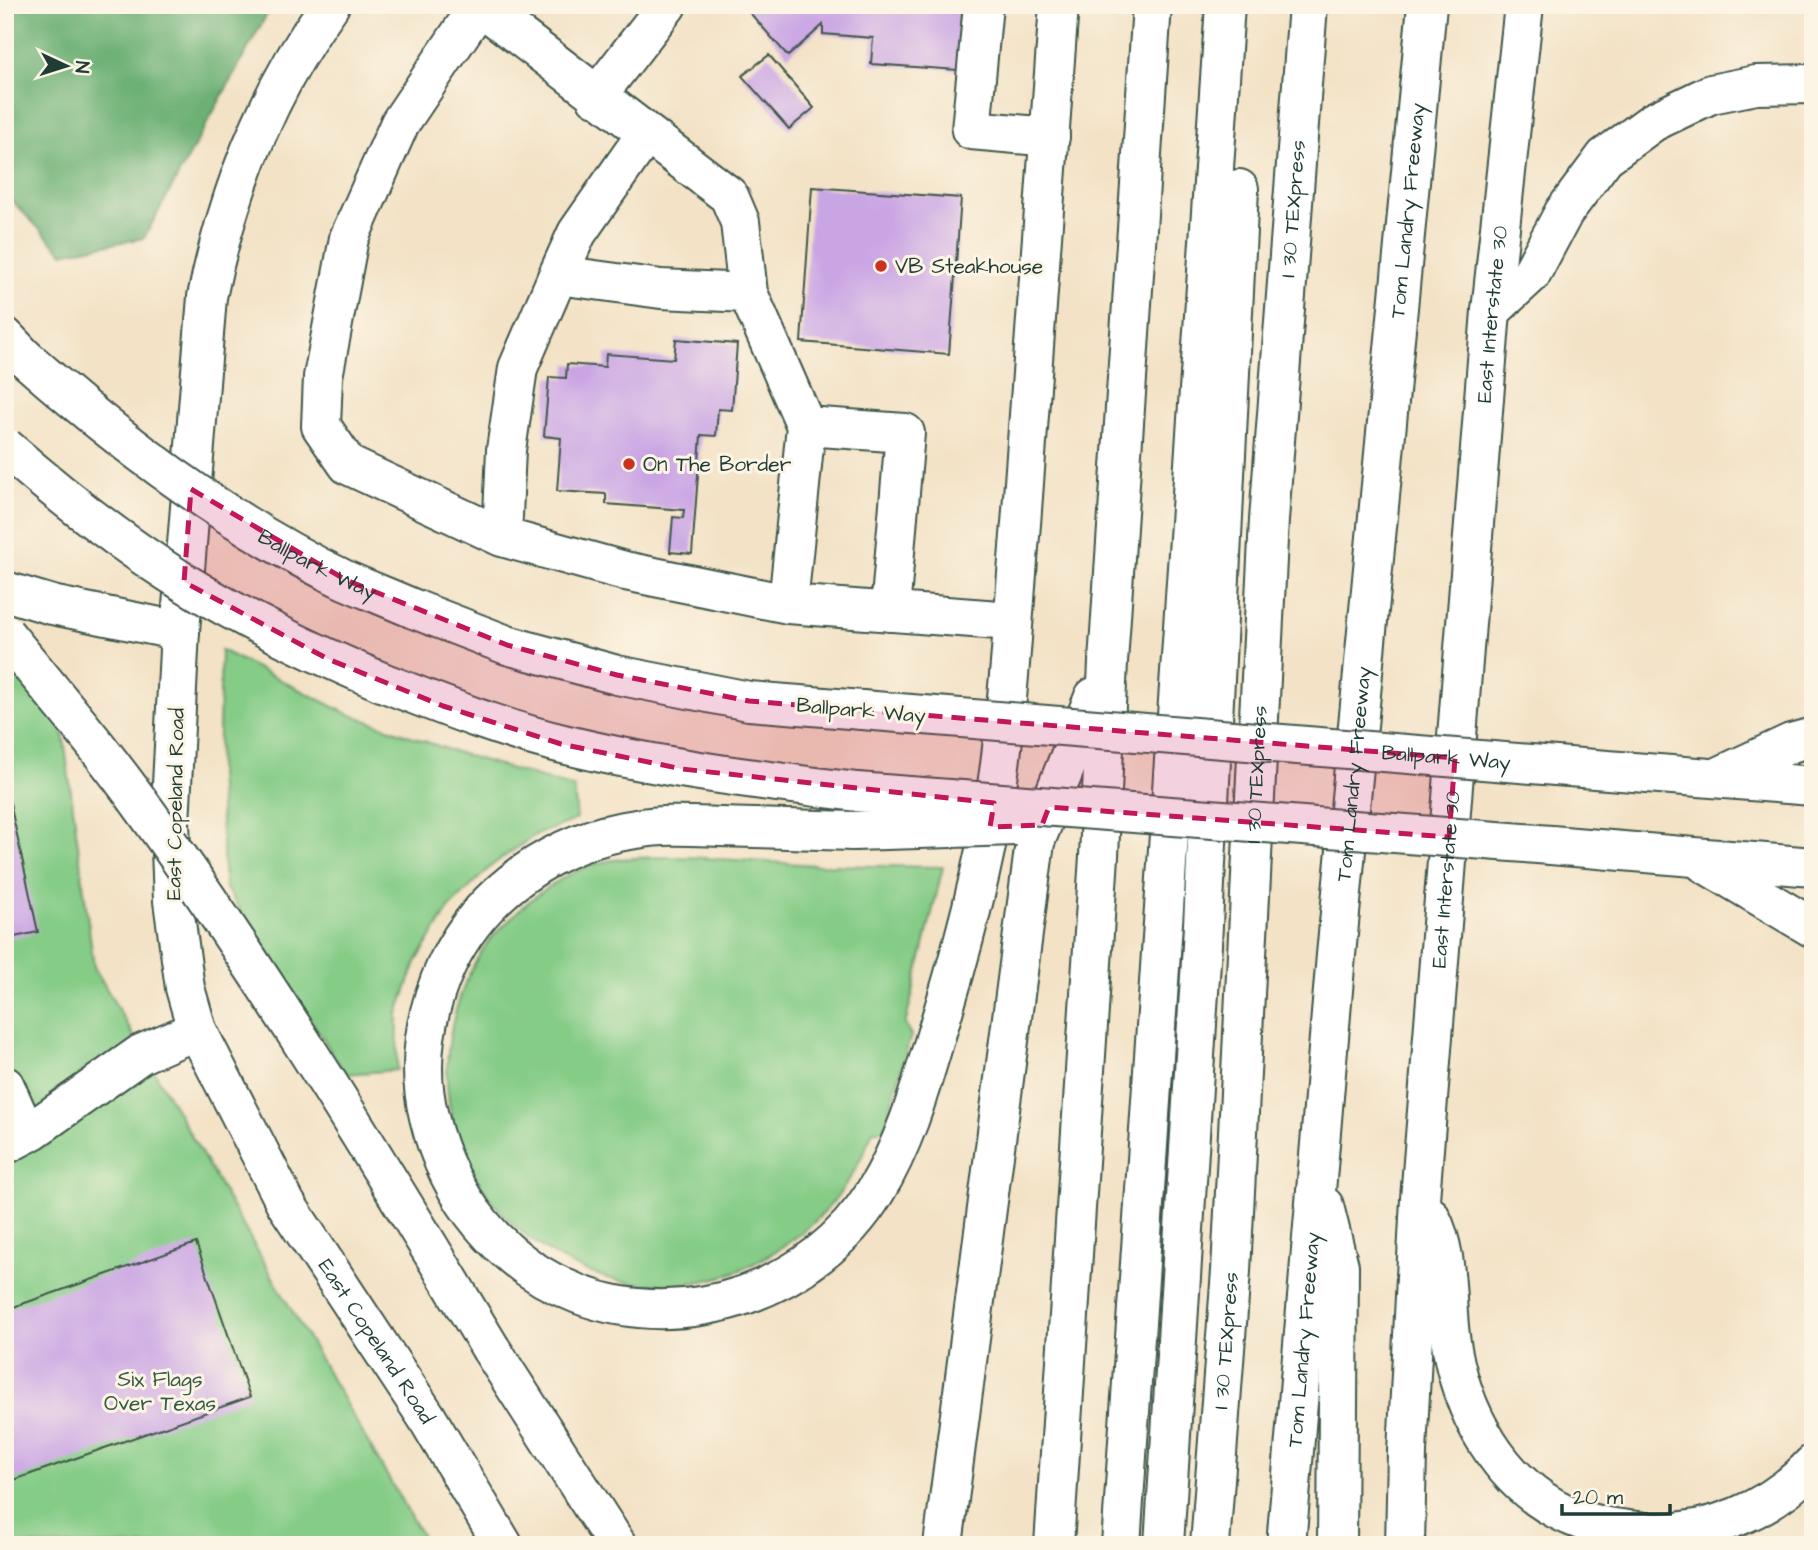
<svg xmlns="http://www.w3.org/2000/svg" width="1818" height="1550" font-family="'Architects Daughter',sans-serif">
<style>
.green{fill:#85cc87;stroke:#52845e;stroke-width:2}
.forest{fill:#6cb074;stroke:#467654;stroke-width:2}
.building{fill:#caa5e4}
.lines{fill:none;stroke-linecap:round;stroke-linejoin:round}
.minor-casing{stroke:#3f564a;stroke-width:42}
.major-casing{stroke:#3f564a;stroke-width:42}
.highway-casing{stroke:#3f564a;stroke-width:42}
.minor{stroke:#fff;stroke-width:38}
.major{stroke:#fff;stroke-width:38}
.highway{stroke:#fff;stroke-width:38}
.major-bridge-casing{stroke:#3f564a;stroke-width:42;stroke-linecap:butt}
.major-bridge{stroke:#fff;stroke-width:38}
.marked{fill:#c2185b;fill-opacity:0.2;stroke:#c2185b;stroke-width:5;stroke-dasharray:14 9;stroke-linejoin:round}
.poi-dot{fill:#c8321e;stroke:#fcf5e5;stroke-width:2.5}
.labels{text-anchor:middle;stroke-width:6;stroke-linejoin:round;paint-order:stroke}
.street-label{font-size:21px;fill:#1f3d34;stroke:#fcf5e5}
.poi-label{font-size:21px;fill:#1f3d34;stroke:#fcf5e5;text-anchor:start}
.park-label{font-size:21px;fill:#335a45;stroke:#fcf5e5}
</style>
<rect width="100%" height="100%" fill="#fcf5e5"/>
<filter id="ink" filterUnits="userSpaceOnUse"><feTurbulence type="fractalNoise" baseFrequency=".0143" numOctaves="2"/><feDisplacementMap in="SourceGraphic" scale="14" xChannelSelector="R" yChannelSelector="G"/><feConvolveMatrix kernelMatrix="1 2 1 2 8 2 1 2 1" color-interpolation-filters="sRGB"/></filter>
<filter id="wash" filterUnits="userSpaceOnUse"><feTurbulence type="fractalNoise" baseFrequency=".00686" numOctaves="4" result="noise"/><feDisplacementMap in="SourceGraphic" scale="28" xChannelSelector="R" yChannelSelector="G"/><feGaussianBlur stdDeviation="1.57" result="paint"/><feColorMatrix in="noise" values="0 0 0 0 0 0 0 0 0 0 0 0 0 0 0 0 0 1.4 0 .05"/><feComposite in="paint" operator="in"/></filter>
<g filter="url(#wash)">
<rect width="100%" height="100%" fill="#f3e2c6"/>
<path class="green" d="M221 650 346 713 452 751 574 788 577 819 535 835 491 866 450 907 416 962 398 1013 397 1070 346 1074 225 887 218 772Z
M5 666 58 693 94 967 427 1545H5Z
M688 857 817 865 943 867 905 1025 911 1035 884 1130H873C849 1195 812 1234 749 1266 720 1280 690 1285 657 1285 564 1284 476 1214 453 1123 438 1064 452 997 485 946 491 937 499 930 506 923 532 896 567 870 604 862 631 856 661 858 688 857Z"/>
<path class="forest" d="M5 5H272L144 238 63 253 5 194Z"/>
<g id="blocks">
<path class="building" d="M743 5H963L958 70 871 64 873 38 823 34V25L788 56Z
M769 55 814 108 789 129 742 76Z
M812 187 961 198 949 354 801 342Z
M676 339 737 344 732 410 718 409 716 436 701 435 692 554 670 552 673 517 683 518 684 510 606 504V494L557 491 561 438 544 436 549 377 566 378 567 364 605 367 606 354 674 359Z
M5 780 38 932 5 939Z
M196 1243 250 1397 5 1483V1310Z"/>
</g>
</g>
<g filter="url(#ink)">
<use href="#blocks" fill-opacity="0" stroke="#3f564a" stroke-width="2"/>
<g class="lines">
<defs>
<path id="minor" d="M479 5 729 196 740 222 748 293 806 426 788 604 1012 621
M983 5 971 130 1050 137
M479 6 400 123 349 238 323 377 321 426 348 465 502 537
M596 97 667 5
M646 134 577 233 558 275 661 289 748 293
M558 275 518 368 506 450 502 537 625 571 788 604
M806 426 905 433 890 612
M5 1086 26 1134
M5 1145 33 1130 141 1054 197 1030"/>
<g id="major">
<path id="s1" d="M330 5C267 92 228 193 207 297L180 631 170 823 173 901 185 988 197 1030 286 1204 426 1416 503 1545"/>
<path d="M1491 311 1531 274 1564 212 1605 157 1653 122 1711 94 1756 85 1813 84"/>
<path d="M5 337 25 358"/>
<path d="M5 591 52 605 180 631"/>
<path d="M414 609 507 645 617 675 749 701 862 710"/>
<path d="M382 682C441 705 501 729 563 744 660 768 758 780 857 792"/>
<path d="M1556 766 1813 786"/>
<path d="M1718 777 1791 743 1813 737"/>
<path d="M853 831C809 830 765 828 720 827 692 826 664 824 636 829 556 840 482 891 447 964 425 1011 416 1066 429 1117 448 1197 500 1264 578 1294 685 1335 815 1290 875 1192 909 1137 924 1074 943 1012 967 932 989 848 1000 765 1010 685 1014 604 1021 524 1035 351 1047 178 1059 5"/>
<path d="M1551 845 1813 867"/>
<path d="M1704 863 1813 928"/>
<path d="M1430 1216C1449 1252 1445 1297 1450 1336 1460 1411 1500 1487 1573 1517 1596 1527 1621 1529 1645 1532 1707 1537 1772 1509 1813 1464"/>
<path d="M491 1349 617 1545"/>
<path id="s2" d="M1405 1545 1407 1452 1420 1199 1491 311 1524 5"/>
</g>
<g id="highway">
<path d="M1324 1206 1339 1266 1337 1545"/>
<path d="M943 1545 1035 842 1094 697"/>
<path d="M1054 1545 1099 856 1108 662 1152 5"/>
<path d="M1121 1545 1225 5"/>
<path d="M1164 1545 1202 945 1239 189"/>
<path id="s3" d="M1210 1545 1231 1271 1269 520 1308 5"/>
<path id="s4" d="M1286 1545 1336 955 1427 5"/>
</g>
</defs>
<use href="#minor" class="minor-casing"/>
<use href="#major" class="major-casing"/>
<use href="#highway" class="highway-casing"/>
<use href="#minor" class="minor"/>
<use href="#major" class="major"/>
<use href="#highway" class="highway"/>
<defs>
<g id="major-bridge">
<path id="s5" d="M25 358C122 444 228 524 345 580 368 590 391 599 414 609"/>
<path d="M5 447C62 497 121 543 185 583 248 622 314 653 382 682"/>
<path d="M5 634C53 693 103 751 147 813 271 985 381 1167 491 1349"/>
<path id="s6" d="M862 710 1556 766"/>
<path d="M857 792 1551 845"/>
<path d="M853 831 1016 826"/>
</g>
</defs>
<use href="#major-bridge" class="major-bridge-casing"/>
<use href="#major-bridge" class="major-bridge"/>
</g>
</g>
<path class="marked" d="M191 489 346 580 507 645 617 675 749 701 1455 758 1449 837 1049 807 1042 825 990 827 994 803 682 769 561 744 443 706 328 659 184 582Z"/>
<g class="poi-dot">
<circle cx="881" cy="266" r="7"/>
<circle cx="629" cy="464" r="7"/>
</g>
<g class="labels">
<g class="street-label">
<text dy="7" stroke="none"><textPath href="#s3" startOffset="1339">I 30 TEXpress</textPath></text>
<text dy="7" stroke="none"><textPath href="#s4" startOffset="1340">Tom Landry Freeway</textPath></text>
<text dy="7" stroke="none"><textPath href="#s2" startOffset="1234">East Interstate 30</textPath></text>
<text dy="7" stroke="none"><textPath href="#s5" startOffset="359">Ballpark Way</textPath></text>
<text transform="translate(861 710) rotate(5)" y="7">Ballpark Way</text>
<text dy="7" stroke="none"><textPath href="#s6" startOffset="586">Ballpark Way</textPath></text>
<text dy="7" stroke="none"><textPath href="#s3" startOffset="772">I 30 TEXpress</textPath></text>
<text dy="7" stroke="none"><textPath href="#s4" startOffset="774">Tom Landry Freeway</textPath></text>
<text transform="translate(175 804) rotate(-89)" y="7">East Copeland Road</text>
<text dy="7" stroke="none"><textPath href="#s2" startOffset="667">East Interstate 30</textPath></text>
<text dy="7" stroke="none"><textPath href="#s4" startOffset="206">Tom Landry Freeway</textPath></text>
<text dy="7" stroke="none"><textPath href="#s1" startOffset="1416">East Copeland Road</textPath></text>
<text dy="7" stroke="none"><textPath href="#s3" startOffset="205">I 30 TEXpress</textPath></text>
</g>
<g class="poi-label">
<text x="895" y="273">VB Steakhouse</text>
<text x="643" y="471">On The Border</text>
</g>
<g class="park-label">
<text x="160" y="1386">Six Flags<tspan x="160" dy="24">Over Texas</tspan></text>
</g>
</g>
<rect width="1818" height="1550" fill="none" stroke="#fcf5e5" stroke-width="28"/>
<g transform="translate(66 66) rotate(94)" stroke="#fcf5e5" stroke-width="5" paint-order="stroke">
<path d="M0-5L12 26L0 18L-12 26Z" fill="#1f3d34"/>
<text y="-10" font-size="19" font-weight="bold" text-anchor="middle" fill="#1f3d34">N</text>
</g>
<path d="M1562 1504v10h108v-10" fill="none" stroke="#1f3d34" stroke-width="3.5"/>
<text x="1573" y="1504" font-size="21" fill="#1f3d34" stroke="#fcf5e5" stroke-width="5" paint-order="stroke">20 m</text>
</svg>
